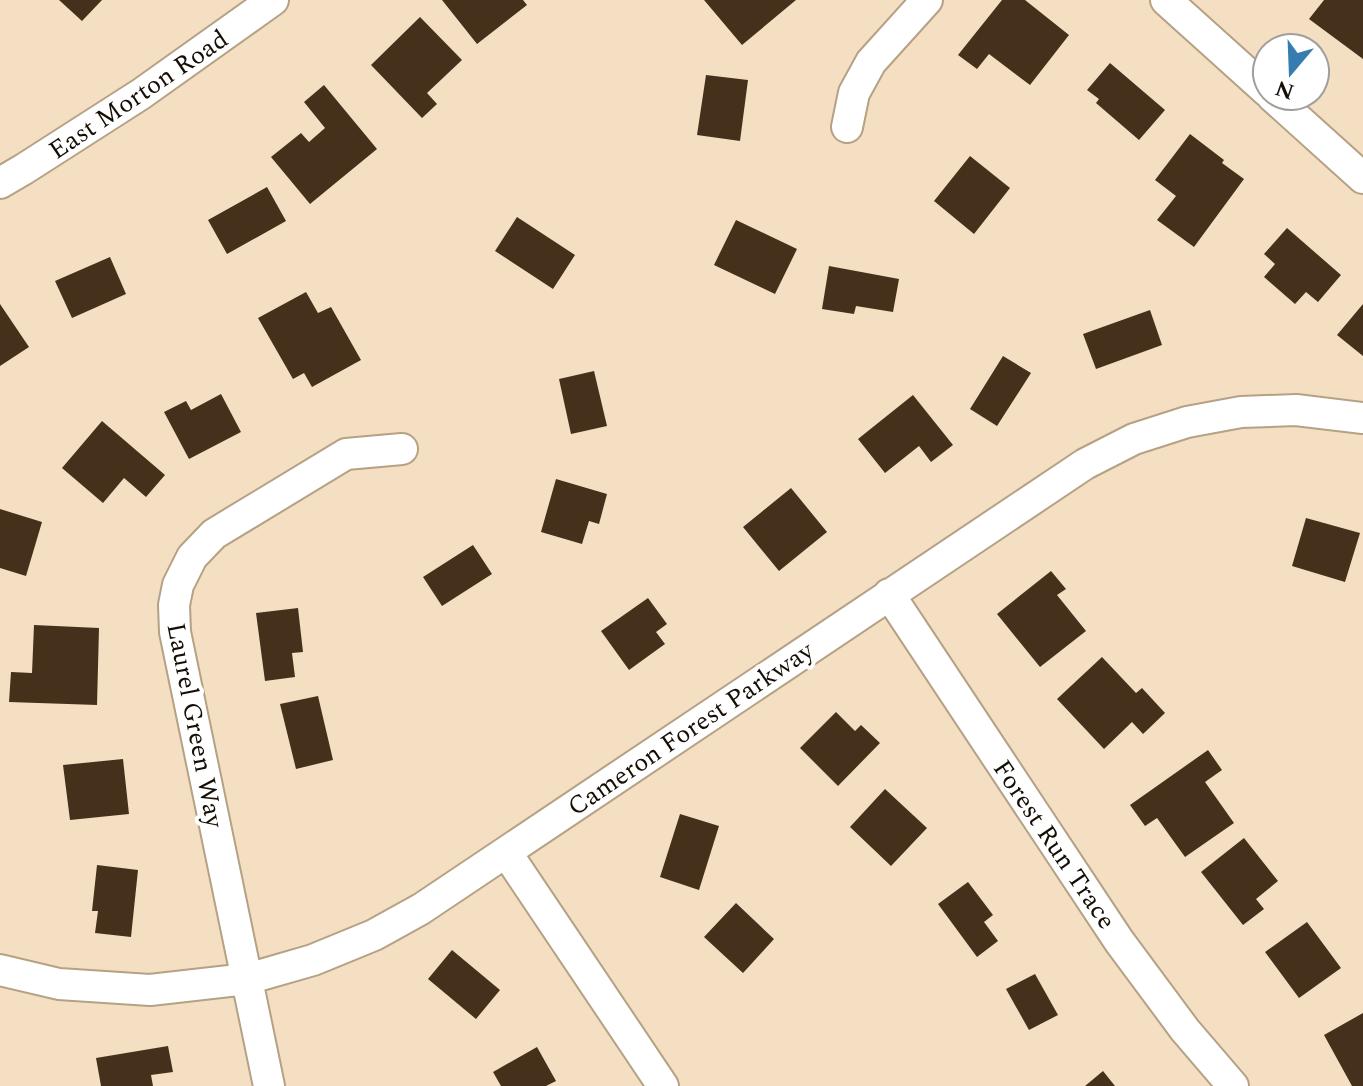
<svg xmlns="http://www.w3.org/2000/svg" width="1363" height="1086" font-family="Spectral,serif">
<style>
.building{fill:#45311b}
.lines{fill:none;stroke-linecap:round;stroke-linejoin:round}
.minor-casing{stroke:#b5a185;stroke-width:34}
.minor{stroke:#fff;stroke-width:30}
.labels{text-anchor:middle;stroke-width:8;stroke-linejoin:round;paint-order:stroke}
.street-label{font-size:26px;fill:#150e04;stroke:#fff}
</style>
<rect width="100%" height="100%" fill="#f4dfc2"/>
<path class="building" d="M59 0H102L82 21Z
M442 0H523L527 5 477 44Z
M704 0H796L742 45Z
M1002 0H1025L1069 35 1030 85 989 54 977 69 958 55Z
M1324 0H1363V59L1309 19Z
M420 17 462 60 427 93 437 104 422 118 371 65Z
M1110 63 1165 110 1139 140 1096 103 1099 99 1087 90Z
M706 75 748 80 740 141 697 135Z
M324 85 377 149 310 204 271 157 301 133 309 142 325 128 304 102Z
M1190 134 1224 160 1222 163 1244 179 1194 247 1157 220 1176 196 1155 180Z
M970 156 1010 188 974 234 934 201Z
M267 187 286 221 227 254 208 220Z
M517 217 575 255 553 289 495 251Z
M736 220 797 249 775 294 714 265Z
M1287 228 1341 275 1318 302 1306 292 1295 304 1264 277 1275 264 1264 254Z
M110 257 126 294 72 318 55 281Z
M829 266 899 279 893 312 856 306 854 314 822 309Z
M306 292 318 313 331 307 361 360 312 387 304 373 293 379 258 318Z
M0 304 29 347 0 366Z
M1363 304V356L1337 335Z
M1150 310 1162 345 1096 369 1083 334Z
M1003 356 1031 373 997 426 970 409Z
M594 371 607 426 571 434 559 379Z
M221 394 241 432 189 459 164 412 186 401 191 410Z
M913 395 953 445 931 462 919 446 885 473 858 439Z
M102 421 165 475 146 497 124 478 103 503 62 468Z
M556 479 607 494 599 524 589 521 582 544 541 532Z
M791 488 827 532 779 571 743 527Z
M0 509 42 522 26 576 0 568Z
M1306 518 1360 533 1345 582 1292 566Z
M473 545 492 574 442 606 423 577Z
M1051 571 1066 589 1057 595 1086 631 1040 667 997 614Z
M648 598 667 624 656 632 665 644 629 670 601 631Z
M298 608 303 652 292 653 295 677 265 681 256 613Z
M34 625 99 628 97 705 9 702 11 672 32 673Z
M1102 657 1136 693 1142 688 1165 713 1143 734 1132 722 1104 749 1057 699Z
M318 696 333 760 296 769 280 704Z
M836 712 855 731 861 725 880 743 838 786 800 748Z
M1208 750 1222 770 1205 782 1234 823 1185 857 1157 818 1145 826 1130 805Z
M123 759 129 814 70 820 63 765Z
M885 789 927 828 891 866 850 827Z
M680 814 719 826 699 890 660 877Z
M1244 838 1278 881 1256 899 1264 909 1243 925 1201 872Z
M97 865 138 870 131 937 95 933 98 911H92Z
M968 882 993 915 984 922 998 941 977 957 938 904Z
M736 903 774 939 743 973 704 937Z
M1307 922 1341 968 1299 998 1265 952Z
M452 950 500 990 476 1019 428 979Z
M1035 974 1058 1015 1029 1030 1006 989Z
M1363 1013V1086H1352L1324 1035Z
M168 1046 173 1072 151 1075 153 1086H101L96 1058Z
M537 1047 556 1081 546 1086H501L493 1072Z
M1103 1071 1115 1086H1085Z"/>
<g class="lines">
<defs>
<path id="minor" d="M1166 0 1267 91
M1272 96 1363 178
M847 127 854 93 871 62 927 0
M0 183 24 169 141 94 273 0
M889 594 1119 941 1185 1030 1233 1086
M506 852 663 1086
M0 970 59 984 150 990 247 979 313 960 374 935 421 909 1085 464 1134 439 1187 422 1241 412 1296 410 1363 418
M269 1086 175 632 174 605 178 585 192 557 214 534 346 454 402 449"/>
</defs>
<use href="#minor" class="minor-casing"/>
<use href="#minor" class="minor"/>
</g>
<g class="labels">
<g class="street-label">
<text transform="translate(138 94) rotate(-34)" y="9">East Morton Road</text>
<text transform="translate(196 725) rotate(79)" y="9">Laurel Green Way</text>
<text transform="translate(690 728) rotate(-34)" y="9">Cameron Forest Parkway</text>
<text transform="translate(1055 844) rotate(56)" y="9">Forest Run Trace</text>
</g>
</g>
<g transform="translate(1291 72) rotate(199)"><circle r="38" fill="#ffffff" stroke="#a19f9b" stroke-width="2"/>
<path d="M0-6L14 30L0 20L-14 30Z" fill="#357cb1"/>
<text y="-12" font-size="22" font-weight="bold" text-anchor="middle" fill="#150e04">N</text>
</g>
</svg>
